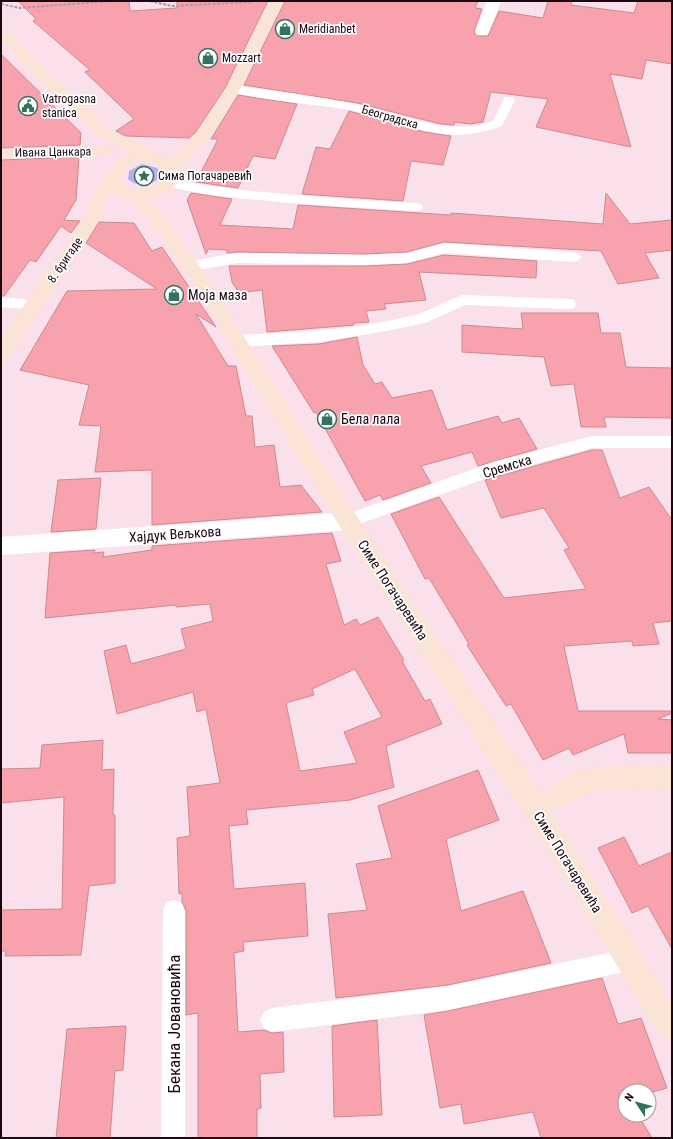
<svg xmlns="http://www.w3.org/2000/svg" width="673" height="1139" font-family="'Roboto Condensed',sans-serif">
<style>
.green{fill:#b8adf2}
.building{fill:#f8a2ad;stroke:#cb8a91;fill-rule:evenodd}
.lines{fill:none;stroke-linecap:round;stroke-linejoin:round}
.path{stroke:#b29aa5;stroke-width:2;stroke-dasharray:3 1.5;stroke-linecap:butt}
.lane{fill:#fff;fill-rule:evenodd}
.street{fill:#fff;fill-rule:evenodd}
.secondary{fill:#fae4d6;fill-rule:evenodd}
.labels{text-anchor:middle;stroke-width:3.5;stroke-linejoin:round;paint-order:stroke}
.far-poi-label{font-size:12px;fill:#1b0711;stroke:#fff;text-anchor:start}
.far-street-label{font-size:12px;fill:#1b0711;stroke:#fff}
.poi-label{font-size:14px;fill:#1b0711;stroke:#fff;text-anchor:start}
.street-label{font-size:14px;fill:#1b0711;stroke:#fff}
.near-street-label{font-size:17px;fill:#1b0711;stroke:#fff}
</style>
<rect width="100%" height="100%" fill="#fae0eb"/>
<path class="green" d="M142 164 157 168 160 172 159 178C150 186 138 188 128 179L129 171Z"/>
<path class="building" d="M18 1H129L130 11 177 8V1H268L225 88 195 133 189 138 126 136 116 131 134 119 85 72 90 70 33 21 36 19Z
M285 1H478L475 8 482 9 474 31 477 36H488L499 11 543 18 548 1H572L571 5 634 13 638 1H672V64L646 60 642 79 610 74 631 147 536 127 548 99 491 92 483 122 470 124 455 122 454 125 441 124 357 103 244 85Z
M1 54 81 133 80 145 1 148Z
M238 95 297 104 275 159 253 156 238 188 196 182 218 139H211Z
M349 111 424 132 451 136 443 165 411 161 403 201 302 194 316 147 330 149Z
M79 157 76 200 64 220 80 221 71 233 61 226 36 262 30 260 4 296H1V160Z
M191 193 232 199 220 225 293 229 298 205 450 215 451 213 603 224 606 193 630 224 672 220V250L645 253 659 278 618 284 601 251 444 242 407 252 365 254 237 252 227 253V250L208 249 206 254 187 200Z
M99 222 134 223 152 251 162 247 216 327 196 314 228 366H236L246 416H252L255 447 274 445 280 487 301 485 322 512 152 525V470L95 472 101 426 79 425 89 385 20 370 67 291 157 289 86 243Z
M444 255 537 261 536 278 419 272 426 300 384 304 386 309 366 311 369 322 354 323V325L267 332 262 290 239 293 232 282 229 266H365L407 264Z
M521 313H598L601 333H620L626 367 672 368V418L604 417 606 427H581L574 384 551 386 544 357 462 352V325L523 329Z
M357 337 363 365 375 384 382 382 392 398 432 390 447 430 498 416 502 423 519 418 537 449 478 466 472 452 421 466 431 483 383 500 380 495 365 501 316 412 314 413 272 346 319 344Z
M592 450H602L620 498 649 487 672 520V621L653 623 659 644 633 646 632 641 564 646 578 711H672V713L658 719 672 720V753H628L624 734 573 755 569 748 543 760 511 704 506 706 467 645 469 644 429 578 425 579 391 514 439 497 504 598 586 589 564 550 569 548 544 508 501 518 485 480Z
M101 478 96 529 51 532 58 480Z
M332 533 341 561 326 564 344 625 356 619 360 625 378 617 404 660 402 661 425 701 430 699 442 724 386 746 394 787 350 800 246 810 248 824 229 826 234 889 305 883 308 936 243 942 244 951 234 953 238 1032 264 1030 272 1033 283 1032 284 1072 260 1074 261 1108 257 1109V1138H198V1013L186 1015V911L182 902V893L179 894 177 838 190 836 187 787 220 783 206 709 197 712 193 692 117 714 104 651 126 645 131 664 186 649 181 629 213 621 210 604 176 607V605L45 618 50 553 95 550 94 553 104 552 103 557 152 550V546ZM355 669 382 717 344 732 357 763 300 771 286 703 314 695 312 689Z
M103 740 102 770 114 769 113 815H115V883L89 886 81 955 5 956 6 951H1V910L62 909 64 797 1 803V769L40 768 42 745Z
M478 770 499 820 446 839 461 911 523 891 551 963 448 985 336 998 328 914 367 910 356 864 392 858 378 806Z
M624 837 639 866 672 852V949L648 906 632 913 598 848Z
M602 978 618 1024 641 1018 667 1088 649 1093V1091H625V1115H638L652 1138H541L533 1112 464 1124 461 1104 440 1108 424 1015 448 1011Z
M377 1020 382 1115 334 1117 332 1026Z
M126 1026 123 1070 115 1071 110 1138H56L67 1029Z"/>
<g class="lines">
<path class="path" d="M150 1 172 6 251 2
M1 4 20 8 111 1"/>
<path class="lane" d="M233 85C274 91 316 96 357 104 403 113 445 138 493 121L505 97H513L515 100 502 126C440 149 407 120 349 110 309 103 268 101 229 92L227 89 229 86Z
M168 179C250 194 333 198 416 203L421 204 423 207 421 210 416 211 300 204 217 196 163 186 161 183 163 180Z
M444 243 574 252 579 254 581 257 579 260 574 262 444 253 407 263 365 265 237 263 191 271 186 269 184 266 186 263 191 261 237 253 365 255 407 253Z
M463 295 569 299 574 300 576 304 574 308 569 309 465 305 425 323 381 332 319 342 237 347 232 345 229 341 232 337 237 335C296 332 357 330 415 315 432 310 447 300 463 295Z
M1 297 35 300 40 301 42 305 40 309 35 310 1 307Z
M592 436H672V448H592L498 474 348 528 342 526 339 521 342 516 496 461Z
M174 900 182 903 185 911V1138H161L163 911 166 903Z
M628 949 636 952 639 960 636 968 628 971 448 1010 272 1032 264 1028 260 1020 264 1012 272 1008 448 986Z"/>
<path class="street" d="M487 1H501L489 32 487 35H477L475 32Z
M348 512 356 515 359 521 356 527 348 530 1 555V537Z"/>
<path class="secondary" d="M270 1H284L240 89 208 140 179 169 180 179C171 193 163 195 147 199L163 215 197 262 356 515 539 792 575 773 602 766 672 765V789L602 790 588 793 552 812 672 1003V1043L662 1039 526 817 340 527 185 270 151 223 127 198 115 195 111 191 106 198 102 214 90 234 8 359 1 361V339L86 214C90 198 95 191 104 177 114 164 115 159 133 154L94 133 1 41V29L6 30 106 127 155 153 170 158 196 134 226 89ZM141 162C156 162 162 163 164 178 155 190 133 193 123 183L124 172 131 166Z
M106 146 112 148 114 151 112 154 1 159V149Z"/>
</g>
<defs>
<symbol id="shop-ring" viewBox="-11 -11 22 22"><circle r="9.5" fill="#fff" stroke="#33725f" stroke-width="1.5"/><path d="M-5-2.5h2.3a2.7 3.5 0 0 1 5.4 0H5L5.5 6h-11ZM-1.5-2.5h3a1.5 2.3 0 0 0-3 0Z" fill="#33725f"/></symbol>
<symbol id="civic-ring" viewBox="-11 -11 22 22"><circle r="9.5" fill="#fff" stroke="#33725f" stroke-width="1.5"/><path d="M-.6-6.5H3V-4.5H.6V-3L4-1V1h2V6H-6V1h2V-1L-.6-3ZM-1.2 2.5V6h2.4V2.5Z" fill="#33725f"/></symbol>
<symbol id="sight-ring" viewBox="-11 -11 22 22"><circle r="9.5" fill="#fff" stroke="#33725f" stroke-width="1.5"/><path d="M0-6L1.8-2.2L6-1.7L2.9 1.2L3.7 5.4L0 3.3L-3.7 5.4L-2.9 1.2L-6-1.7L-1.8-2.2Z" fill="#33725f"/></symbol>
</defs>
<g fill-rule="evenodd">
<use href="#shop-ring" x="274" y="18" width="22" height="22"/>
<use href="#shop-ring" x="197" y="47" width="22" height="22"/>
<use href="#civic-ring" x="17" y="95" width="22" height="22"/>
<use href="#sight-ring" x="133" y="165" width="22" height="22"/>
<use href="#shop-ring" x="163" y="284" width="22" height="22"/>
<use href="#shop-ring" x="316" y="408" width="22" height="22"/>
</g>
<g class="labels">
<g class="far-poi-label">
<text x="299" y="33">Meridianbet</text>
<text x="222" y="62">Mozzart</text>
<text x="42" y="103">Vatrogasna<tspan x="42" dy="14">stanica</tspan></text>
<text x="158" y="180">Сима Погачаревић</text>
</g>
<g class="far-street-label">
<text transform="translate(390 117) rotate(16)" y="4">Београдска</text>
<text transform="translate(53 152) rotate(-1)" y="4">Ивана Цанкара</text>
<text transform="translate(65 260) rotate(-56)" y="4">8. бригаде</text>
</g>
<g class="poi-label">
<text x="188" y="300">Моја маза</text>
<text x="341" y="424">Бела лала</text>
</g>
<g class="street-label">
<text transform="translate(507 466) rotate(-17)" y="5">Сремска</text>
<text transform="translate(175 534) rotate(-4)" y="5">Хајдук Вељкова</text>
<text transform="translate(393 590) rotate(57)" y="5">Симе Погачаревића</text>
<text transform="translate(568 862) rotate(58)" y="5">Симе Погачаревића</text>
</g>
<g class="near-street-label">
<text transform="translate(174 1024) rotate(-90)" y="6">Бекана Јовановића</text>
</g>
</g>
<rect width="673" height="1139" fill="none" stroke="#1b0711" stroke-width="4"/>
<g transform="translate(637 1103) rotate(306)"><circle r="19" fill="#ffffff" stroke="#a49ca0"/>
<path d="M0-3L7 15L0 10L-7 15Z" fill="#33725f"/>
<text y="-6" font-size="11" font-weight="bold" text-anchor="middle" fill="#1b0711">N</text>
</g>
</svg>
